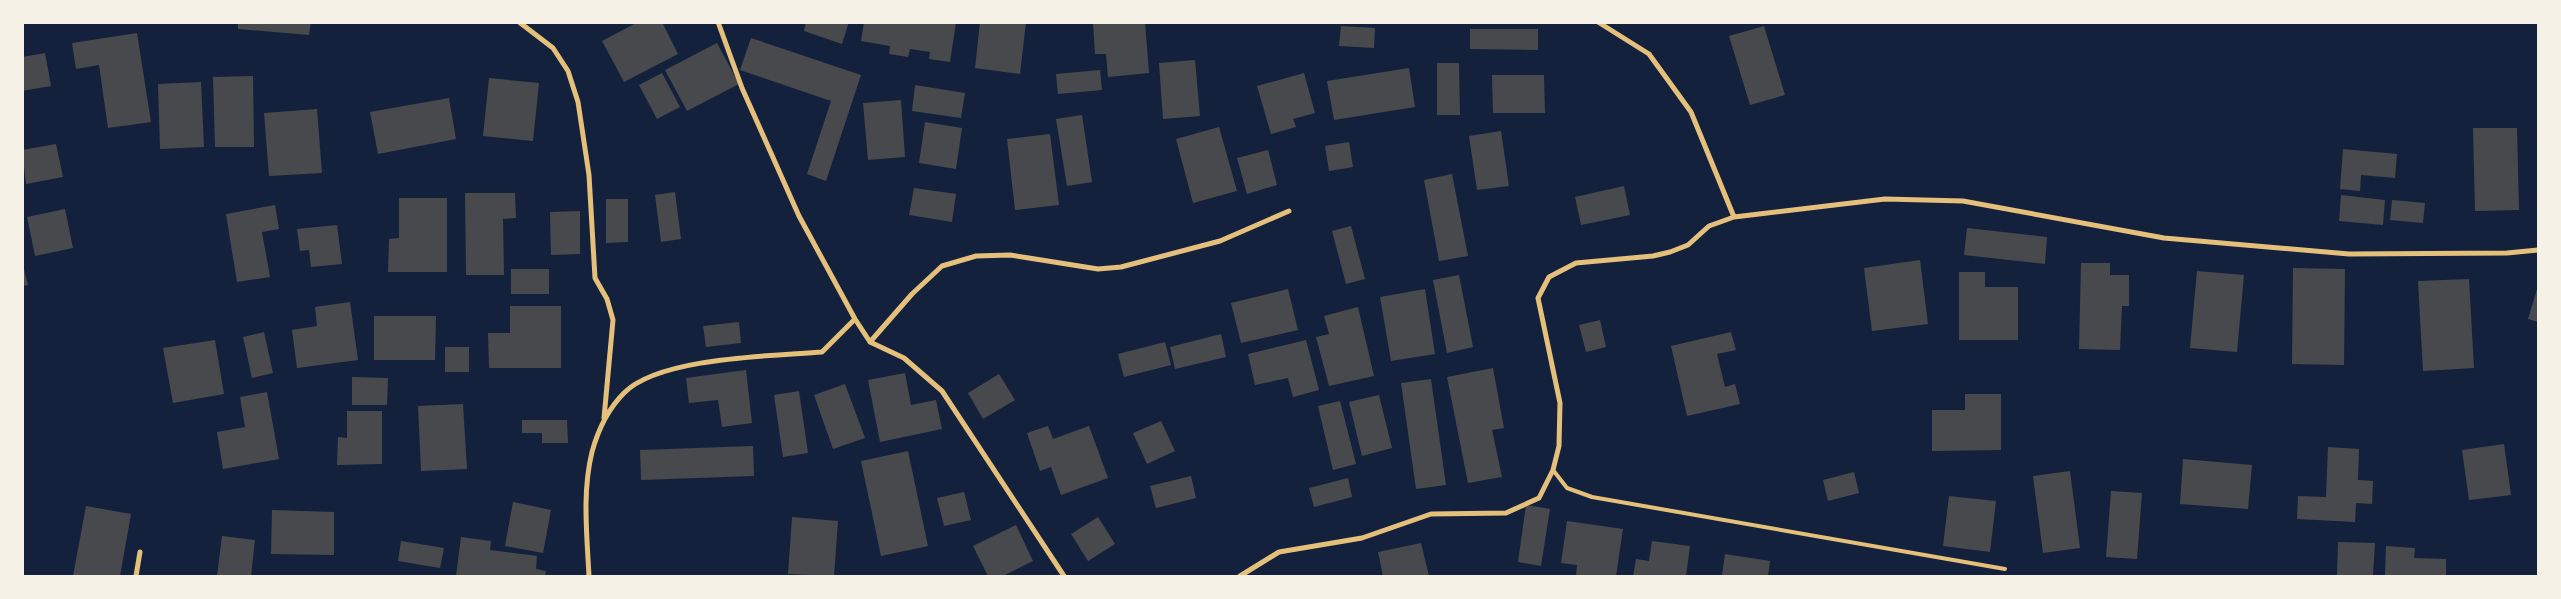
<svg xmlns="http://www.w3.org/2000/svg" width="2561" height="599" font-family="Manrope,sans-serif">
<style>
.building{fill:#48494c}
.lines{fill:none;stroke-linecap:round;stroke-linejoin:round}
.service{stroke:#e5c07b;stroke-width:4}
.minor{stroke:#e5c07b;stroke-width:5}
</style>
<rect width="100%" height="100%" fill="#14213d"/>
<path class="building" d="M238 22H311L309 35 238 29Z
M638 22H662L678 54 624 82 602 41Z
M806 22H849L842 44 804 31Z
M864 22H956L950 62 929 59 930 52 910 49 908 57 889 54 890 46 861 41Z
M980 22H1026L1020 74 975 68Z
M1093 22H1145L1149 73 1108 77 1106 54H1095Z
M1341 26 1375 28 1374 48 1339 46Z
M1764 26 1785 95 1750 105 1729 36Z
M1470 29H1538V50L1470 49Z
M137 33 151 122 108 128 99 65 76 69 72 43Z
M751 38 861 75 826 181 807 174 831 101 740 70Z
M717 43 739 84 687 111 665 70Z
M45 53 51 86 22 91V57Z
M1195 60 1200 116 1163 119 1159 63Z
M1437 63H1459L1460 115H1437Z
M1409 68 1415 107 1334 120 1327 81Z
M1100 70 1102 90 1058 94 1056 74Z
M662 73 680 107 657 119 639 85Z
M1304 73 1315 113 1293 119 1296 127 1271 134 1257 86Z
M1492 75H1544L1545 113H1493Z
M253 76 254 147H215L213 77Z
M489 78 539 83 533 141 483 136Z
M201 82 204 147 160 149 158 84Z
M915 85 965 93 961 118 912 111Z
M449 98 456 139 378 154 370 112Z
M901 100 905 157 868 160 863 103Z
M317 109 322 173 269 176 264 113Z
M1082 115 1092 182 1067 186 1056 119Z
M925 122 962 128 956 169 919 163Z
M1219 127 1237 191 1193 203 1176 139Z
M2473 128H2517L2519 210 2475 211Z
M1501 131 1509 186 1477 190 1469 136Z
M1050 134 1059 205 1015 210 1007 139Z
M1349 142 1353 167 1329 171 1325 146Z
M56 144 63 177 26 184 22 150Z
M2343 149 2397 154 2395 178 2361 175 2360 191 2340 189Z
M1268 150 1277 185 1247 194 1237 158Z
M1452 174 1468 256 1439 261 1424 180Z
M1624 186 1630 215 1581 225 1575 197Z
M914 188 956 194 952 222 909 215Z
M675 192 681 239 661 242 655 195Z
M465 193H515L516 218 503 219 504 275H466Z
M2341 195 2385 200 2383 225 2339 221Z
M399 198H447V272H388L389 239 399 238Z
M606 199H628V242L606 243Z
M2392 200 2425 203 2423 223 2390 220Z
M275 205 279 229 262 232 270 277 237 282 226 214Z
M65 209 73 248 35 256 27 217Z
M580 211V254L551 255 550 212Z
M337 225 342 264 311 267 309 250 300 251 297 229Z
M1351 226 1365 279 1346 284 1332 231Z
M1967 228 2047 237 2045 264 1964 255Z
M1920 260 1928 324 1872 331 1864 268Z
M22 261 28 285 22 286Z
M2081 263H2110V275H2129V306H2122L2120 350 2079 349Z
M2293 268 2345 269 2344 365 2292 364Z
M511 269H549V294H511Z
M2197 271 2244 275 2237 352 2190 348Z
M1959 272H1985V287H2018V340H1959Z
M1459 275 1473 347 1447 353 1433 280Z
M2469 279 2474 368 2423 371 2418 281Z
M2538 286V322L2528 319Z
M1288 289 1298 330 1241 343 1231 303Z
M1425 289 1435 354 1391 361 1380 297Z
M350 302 358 360 297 368 292 330 317 326 315 307Z
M510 306H561V368H489L488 333H510Z
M1358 307 1374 376 1329 386 1316 337 1329 334 1324 316Z
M374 316H436L435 360H374Z
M1600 320 1606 347 1586 352 1579 325Z
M739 322 741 343 706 347 703 326Z
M264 332 273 373 252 378 243 337Z
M1731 332 1736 350 1717 354 1725 387 1735 384 1740 404 1687 416 1671 346Z
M1221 334 1226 357 1175 369 1170 347Z
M215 340 224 394 173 403 163 348Z
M1306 340 1319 390 1293 397 1288 378 1255 385 1248 354Z
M1165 342 1171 365 1124 377 1118 354Z
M445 347H469V372H445Z
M1493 368 1504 428 1492 430 1502 477 1468 483 1447 377Z
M746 370 752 423 722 427 718 400 689 403 686 378Z
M905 373 911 405 936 400 942 429 880 442 868 380Z
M999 374 1015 400 983 419 968 393Z
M352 377 388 378 387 405H352Z
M1431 379 1446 485 1416 489 1401 383Z
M845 384 865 438 833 449 814 395Z
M799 391 808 453 783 457 774 395Z
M267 392 279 459 223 469 217 432 245 427 240 397Z
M1965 394H2001V450L1932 451V410H1965Z
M1379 395 1392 448 1362 456 1349 402Z
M1340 401 1356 464 1333 470 1318 406Z
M463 404 467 469 421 471 418 406Z
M347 411H382V464L337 465 338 437 347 438Z
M522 420H567L568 443H542V433H522Z
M1161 421 1175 451 1147 464 1133 433Z
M1048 426 1053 439 1089 426 1108 478 1061 495 1051 467 1040 471 1027 433Z
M2504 444 2511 495 2469 500 2462 450Z
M753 446 754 476 641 480 640 450Z
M2328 447 2359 449 2358 480 2373 481 2372 504 2356 503 2355 522 2297 519 2298 496 2326 497Z
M908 451 928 546 881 556 861 461Z
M2183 459 2252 465 2248 509 2180 504Z
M2070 471 2080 548 2043 553 2033 476Z
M1854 472 1859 493 1828 501 1823 480Z
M1191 476 1196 498 1156 508 1150 486Z
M1348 478 1352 497 1314 507 1309 488Z
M2111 491 2142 493 2137 559 2106 557Z
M964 492 971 520 944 526 937 498Z
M1949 496 1996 501 1990 552 1943 546Z
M513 502 551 510 543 553 505 546Z
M1526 505 1550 509 1541 566 1518 562Z
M86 506 131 514 120 576H73Z
M272 510 334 512V555L271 554Z
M792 517 838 521 834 576 788 574Z
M1098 517 1115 544 1088 561 1071 534Z
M1567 521 1623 529 1616 576H1576L1577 565 1561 563Z
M1016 525 1033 561 1003 576H988L973 546Z
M222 536 255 540 251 576H217Z
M461 537 491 541 490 550 537 556 536 569 546 571 545 576H456Z
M401 541 444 548 440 568 398 561Z
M1652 541 1690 546 1686 576H1633L1636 559 1649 561Z
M2338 542 2375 543 2373 576H2337Z
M1421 543 1429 576H1383L1378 552Z
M2386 546 2415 548 2414 558 2446 559V576H2385Z
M1725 554 1770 561 1768 576H1722Z"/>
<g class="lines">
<path class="service" d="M1553 470 1567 488 1592 497 2005 569"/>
<path class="minor" d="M519 22 553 48 568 71 578 102 589 175 595 278 607 299 613 320 604 418
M718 22 742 88 799 216 855 319 870 342 904 358 942 391 1064 576
M1598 22 1649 54 1691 112 1734 217
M870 342 912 294 942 266 976 256 1010 255 1098 269 1121 267 1220 241 1289 211
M136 576 140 552
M589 576C587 536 582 492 592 452 598 430 608 409 624 393 659 357 773 356 822 352L855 319
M1240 576 1279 552 1362 538 1431 514 1506 513 1539 498 1553 470 1559 446 1560 403 1538 298 1549 277 1576 263 1653 256 1670 252 1688 245 1709 226 1734 217 1885 199 1963 201 2164 238 2349 254 2507 253 2538 250"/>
</g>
<rect width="2561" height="599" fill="none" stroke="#f6f1e7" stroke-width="48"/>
</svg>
